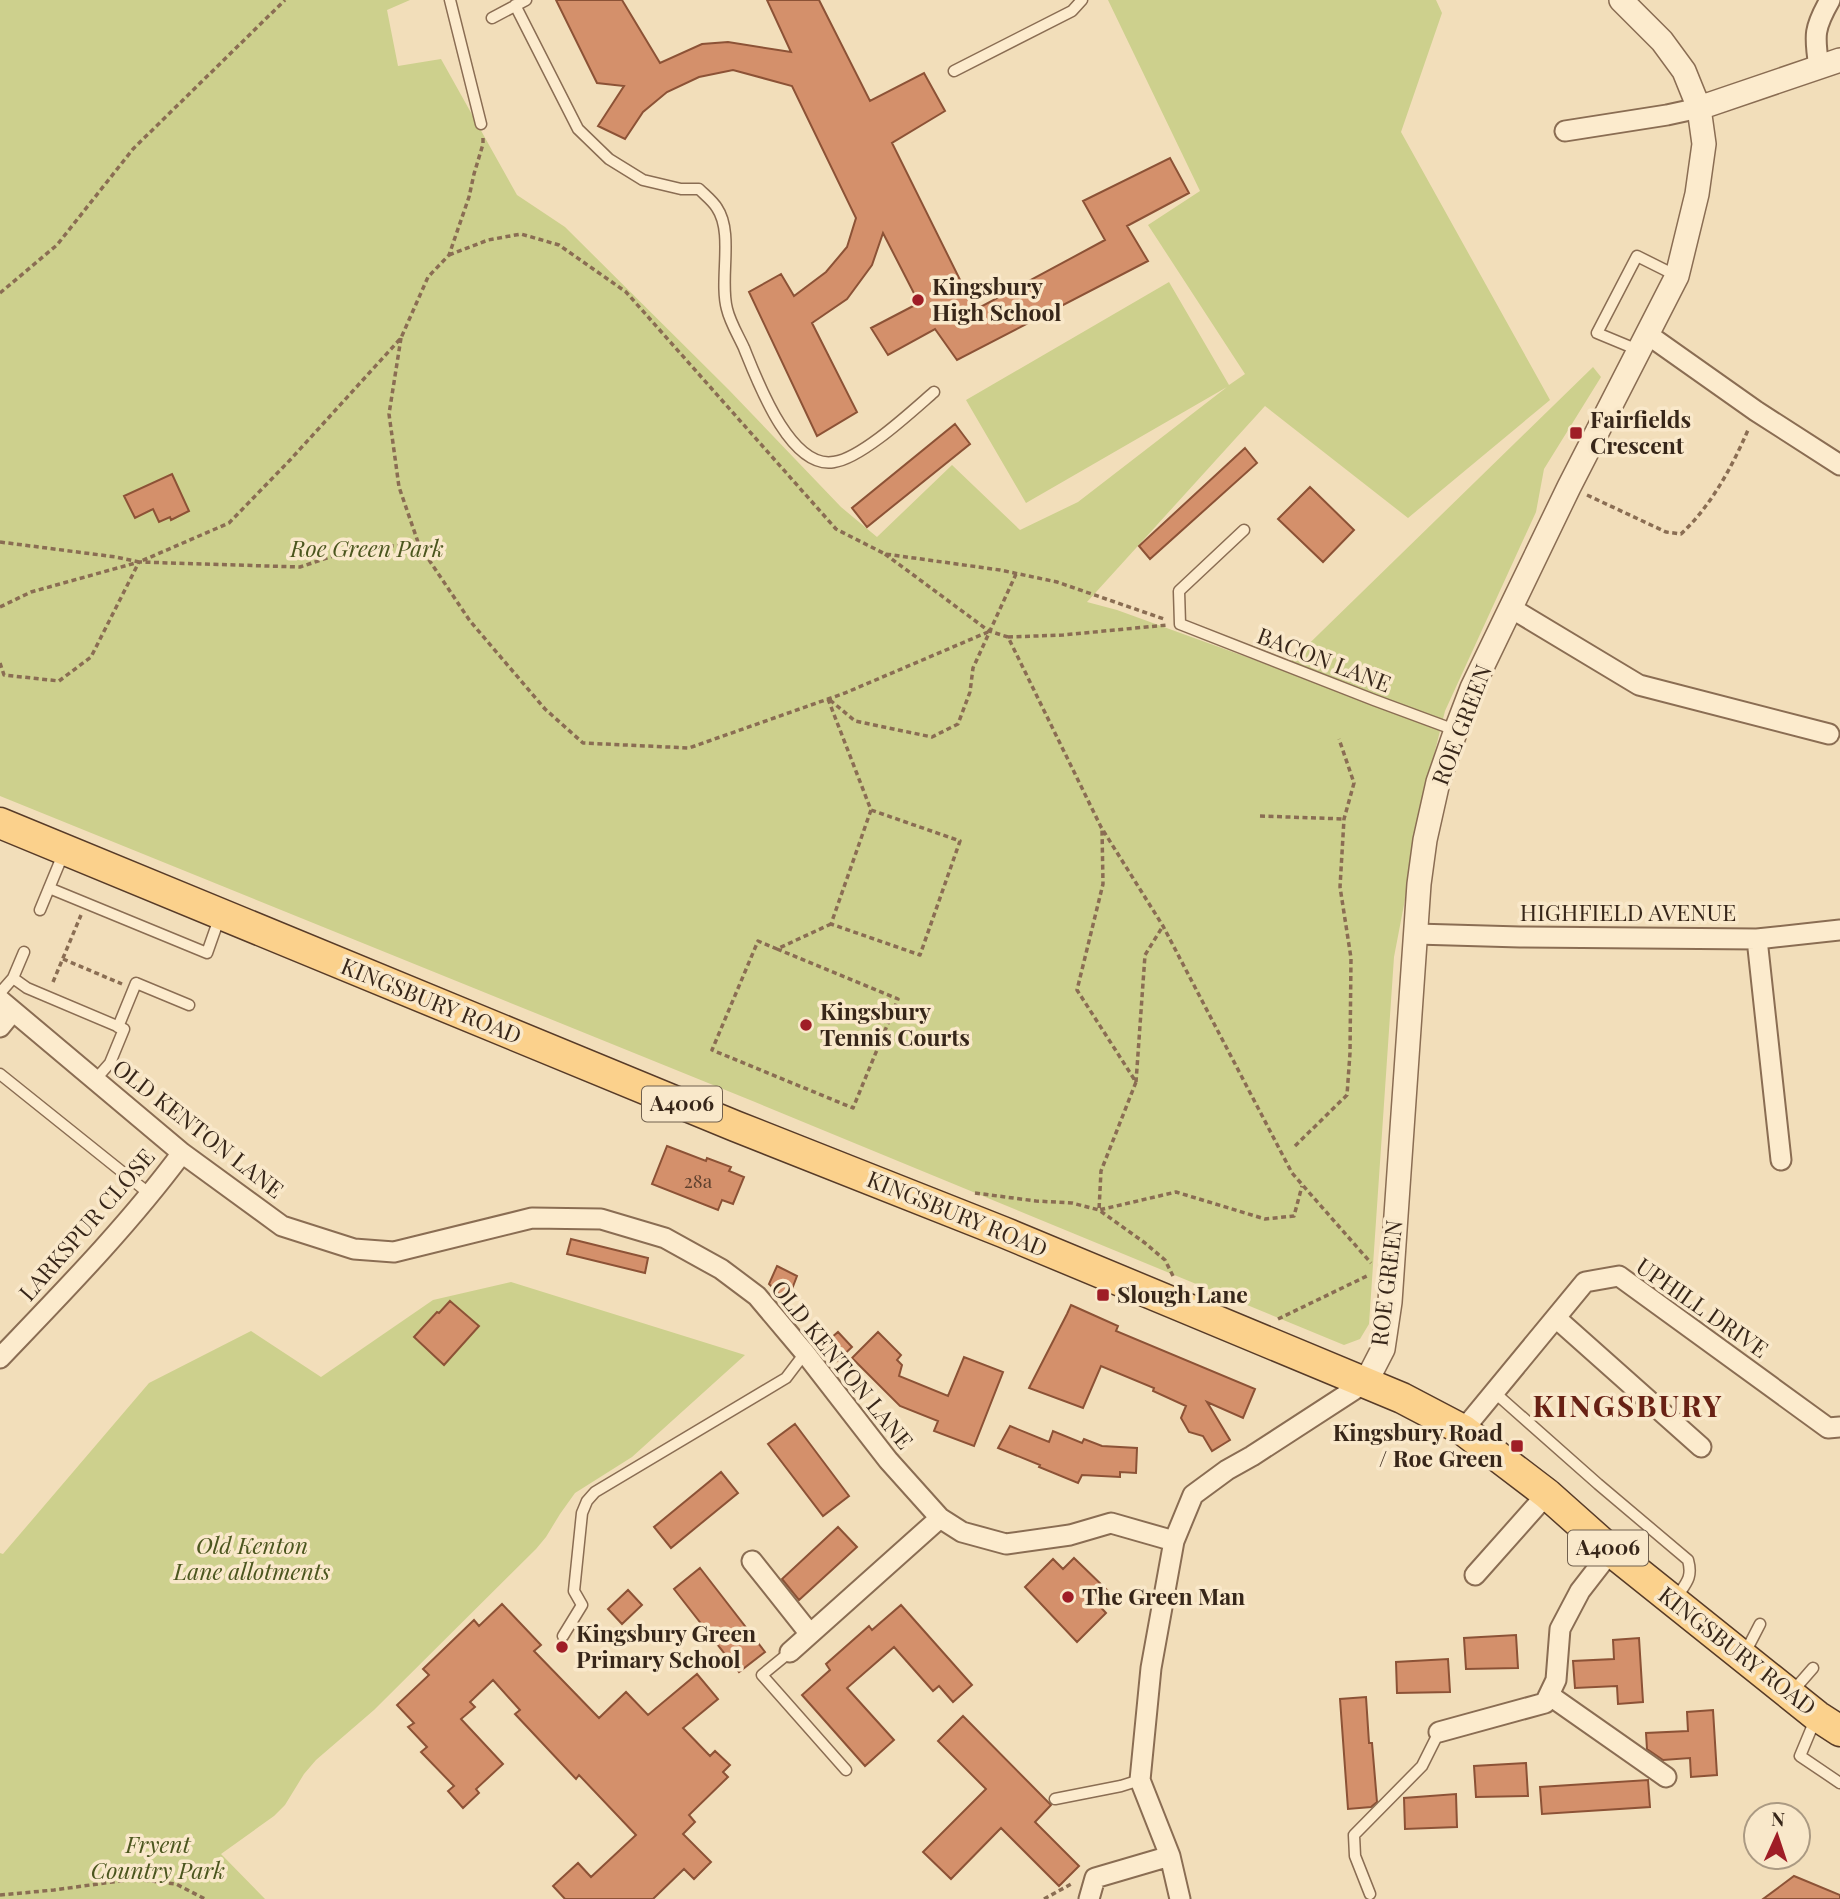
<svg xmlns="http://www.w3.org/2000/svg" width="1840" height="1899" font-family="'Playfair Display',serif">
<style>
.green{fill:#cdd08d}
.building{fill:#d4906b;stroke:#8c5236;stroke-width:2}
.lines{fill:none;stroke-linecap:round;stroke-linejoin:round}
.service-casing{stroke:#8a6d53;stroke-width:13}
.minor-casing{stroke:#8a6d53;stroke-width:23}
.tertiary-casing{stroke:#8a6d53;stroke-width:26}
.primary-casing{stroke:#573b28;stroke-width:33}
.path{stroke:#8a6d53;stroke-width:3.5;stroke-dasharray:5 3.5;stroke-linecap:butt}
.service{stroke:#fcebcd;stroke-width:10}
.minor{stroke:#fcebcd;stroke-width:19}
.tertiary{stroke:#fcebcd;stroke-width:23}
.primary{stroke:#fbd18c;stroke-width:30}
.poi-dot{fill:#9f1d26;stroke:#f9e8ca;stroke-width:2.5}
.labels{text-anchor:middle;stroke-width:7;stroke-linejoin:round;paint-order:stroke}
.number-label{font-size:19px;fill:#5e402e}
.shield{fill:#f9e8ca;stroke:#71604e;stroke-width:2}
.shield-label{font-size:21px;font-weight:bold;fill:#372619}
.poi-label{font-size:23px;font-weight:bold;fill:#372619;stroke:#f9e8ca;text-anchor:start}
.park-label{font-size:23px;font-style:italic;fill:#4b561e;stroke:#f9e8ca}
.street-label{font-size:23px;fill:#372619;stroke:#f9e8ca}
.district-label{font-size:30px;font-weight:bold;letter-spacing:2px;fill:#682114;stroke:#f9e8ca}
</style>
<rect width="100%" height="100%" fill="#f2deba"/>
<path class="green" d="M0 0H410L387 10 398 66 441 59 517 195 565 227 728 389 841 507 877 537 952 465 1020 530 1078 502 1227 387 1026 503 966 400 1169 282 1229 385 1245 374 1148 225 1200 191 1108 0H1436L1442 13 1401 132 1550 400 1408 518 1265 406 1087 602 1117 610 1282 670 1593 367 1601 377 1544 469 1536 512 1445 711 1428 779 1394 957 1369 1324 1360 1339 1344 1345 755 1102 0 796Z
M511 1282 745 1355 632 1457 575 1493 560 1514 546 1537 536 1549 374 1710 316 1760 304 1774 285 1805 274 1816 221 1854 265 1899H0V1553L3 1554 149 1383 251 1331 321 1377 433 1300Z"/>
<path class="building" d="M556 0H622L660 63 702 44 728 42 791 52 767 0H819L870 101 924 73 945 111 892 143 975 310 1105 240 1083 201 1170 158 1189 193 1127 226 1148 261 957 360 935 329 888 355 871 328 919 303 883 233 872 265 847 299 812 323 857 412 817 436 749 292 781 274 794 296 826 272 847 247 856 218 792 86 733 70 699 77 667 92 643 112 625 139 598 126 624 86 597 83Z
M955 424 970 444 867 527 852 508Z
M1245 448 1257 463 1150 559 1139 546Z
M172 474 189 511 171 520 170 517 159 522 153 509 135 518 124 496Z
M1310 487 1354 530 1323 562 1278 519Z
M667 1146 706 1161 707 1158 731 1167 729 1171 744 1177 733 1204 722 1200 718 1210 652 1184Z
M571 1239 648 1258 645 1273 567 1254Z
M777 1266 797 1276 787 1302 769 1284Z
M450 1301 479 1326 444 1365 414 1337 437 1312 439 1313Z
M1071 1305 1118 1326 1116 1331 1255 1389 1243 1418 1207 1402 1230 1440 1212 1451 1203 1436 1189 1432 1181 1418 1186 1406 1153 1391 1154 1388 1101 1366 1083 1408 1029 1388 1067 1314Z
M838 1332 852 1347 837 1361 823 1345Z
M878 1332 901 1355 897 1360 902 1365 899 1376 948 1396 964 1357 1003 1372 974 1446 934 1431 938 1421 900 1406 852 1358Z
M795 1424 849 1496 823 1516 768 1444Z
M1010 1426 1049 1442 1053 1431 1082 1443 1084 1439 1102 1446 1137 1448 1136 1473 1120 1472V1477L1082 1475 1078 1483 1039 1467 1040 1465 998 1448Z
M721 1472 738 1493 671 1548 654 1527Z
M838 1527 857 1547 799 1600 782 1579Z
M1074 1558 1108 1591 1096 1602 1106 1613 1077 1642 1025 1587 1053 1559 1063 1569Z
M700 1568 765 1652 739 1672 674 1589Z
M628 1590 642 1605 622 1624 608 1609Z
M502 1604 541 1645 534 1651 599 1718 626 1692 648 1715 697 1674 718 1699 683 1728 710 1756 715 1751 730 1765 723 1772 728 1777 689 1815 695 1822 683 1834 711 1862 694 1879 684 1869 653 1899H565L553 1886 578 1863 591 1877 636 1835 579 1775 576 1779 515 1714 520 1710 493 1680 470 1702 475 1707 461 1719 503 1764 476 1789 479 1793 463 1808 448 1791 454 1786 421 1752 427 1747 408 1727 414 1723 397 1705 429 1675 423 1669 474 1620 479 1626Z
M901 1605 972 1685 953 1702 939 1686 933 1691 894 1647 847 1688 894 1740 865 1766 802 1695 830 1670 826 1664 869 1626 872 1630Z
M1516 1635 1518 1668 1466 1669 1464 1638Z
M1639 1638 1643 1702 1618 1704 1617 1686 1575 1688 1573 1661 1614 1659 1613 1640Z
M1448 1659 1450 1692 1397 1693 1396 1662Z
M1366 1697 1369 1743H1372L1377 1802 1371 1807 1348 1809 1340 1699Z
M1713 1710 1717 1775 1691 1777 1690 1758 1663 1760 1647 1749 1646 1733 1688 1731 1687 1712Z
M963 1716 1051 1805 1035 1822 1079 1866 1059 1886 1001 1828 951 1879 923 1852 986 1789 938 1741Z
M1526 1763 1528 1796 1476 1797 1474 1766Z
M1648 1780 1650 1807 1542 1814 1540 1787Z
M1456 1794 1457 1827 1405 1829 1404 1798Z
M1794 1876 1840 1895V1899H1763Z"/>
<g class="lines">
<defs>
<path id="service" d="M450 0 481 124
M515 5 578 129 609 159 643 180 681 189H699C705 195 713 201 717 208 734 233 719 280 727 309 730 322 738 335 744 348 757 380 790 470 834 462 862 458 912 411 934 392
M492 18 526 0
M954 71 1072 11 1082 0
M1638 350 1597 333 1637 256 1677 276
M1244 530 1179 591 1180 624 1374 700 1455 730
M49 888 207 953 220 916
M40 910 64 852
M13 978 27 988 124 1029 110 1063 95 1080
M0 993 13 978 24 952
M118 1027 136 983 189 1005
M0 1074 151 1195
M1494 1392 1598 1484 1688 1560C1693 1578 1686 1583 1676 1598
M563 1636 582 1605 574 1591 582 1513 587 1501 595 1492 786 1378 805 1353
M790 1652 762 1675 846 1770
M1745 1653 1760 1624
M1793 1691 1813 1668
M1815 1720 1800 1756 1840 1783
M1055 1799 1121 1786 1140 1780
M1370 1894 1355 1856 1354 1835 1422 1766 1439 1732"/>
<path id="minor" d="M1819 67C1814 35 1814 28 1830 0
M1565 131 1667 115 1699 108
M1647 334 1756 411 1840 465
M1511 608 1639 685 1829 734
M1416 934 1520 937 1757 939 1840 930
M1757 939 1781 1160
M0 1000 182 1153 282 1226 354 1249 394 1252 532 1218 601 1219 665 1238 721 1269 757 1296 805 1353 888 1460 940 1518 962 1532 1006 1544 1070 1535 1111 1523 1174 1541
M0 1027 13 1011
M1556 1318 1701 1447
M0 1358C63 1292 127 1227 182 1153
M1463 1430 1585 1282 1619 1276 1828 1428 1840 1427
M752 1561 810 1634
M1475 1575 1547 1494
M790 1652 940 1518
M1549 1695 1666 1777
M1439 1732 1545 1703 1556 1680 1560 1629 1580 1591 1611 1551
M1089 1899 1095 1878 1170 1856
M1180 1899 1170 1856 1140 1780 1151 1668 1174 1541 1193 1495 1227 1470 1252 1456 1366 1382"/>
<path id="tertiary" d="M1699 108 1840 60
M1366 1382 1383 1349 1390 1302 1419 884 1425 840 1438 782 1456 730 1472 688 1569 487 1677 276 1697 194 1704 144 1699 108 1684 71 1662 41 1621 0"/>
<path id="primary" d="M0 823 735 1126 1003 1232 1402 1398 1463 1430 1547 1494 1611 1551 1817 1716 1840 1731"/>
</defs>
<use href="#service" class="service-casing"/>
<use href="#minor" class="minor-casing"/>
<use href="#tertiary" class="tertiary-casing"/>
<use href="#primary" class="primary-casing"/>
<path class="path" d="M449 255 488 240 521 234 559 245 626 292 836 529 885 554 1000 570 1057 582 1164 619
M0 293 57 245 133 149 285 0
M401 338 389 414 399 487 419 545 470 621 545 709 583 743 689 748 845 693 988 632
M1587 495 1666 532 1681 534C1711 506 1732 467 1748 430
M0 542 116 557 139 562 229 523 291 459 401 338 428 277 449 255 469 197 474 174 483 144V138
M885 554 989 631 1008 637 1101 827 1163 926 1292 1173 1371 1263
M0 607 31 592 139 562 300 567 360 547 419 545
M1008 637 1063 635 1167 625
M0 663 4 675 59 681 91 657 139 562
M828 699 871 810 831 924 920 955 960 841 871 810
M830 700 855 721 932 737 958 724 970 692 973 668 1016 574
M1260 816 1344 819
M777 949 898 999 853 1108 712 1050 758 941 777 949 831 924
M63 959 122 984
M53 982 81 915
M1136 1082 1145 955 1163 926
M1295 1146 1347 1095 1350 1053 1351 958 1340 887 1344 819 1354 783 1339 739
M975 1193 1036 1201 1072 1203 1099 1210 1101 1171 1136 1082 1077 990 1103 884 1102 829
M1173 1276 1165 1260 1145 1243 1099 1210 1176 1192 1265 1219 1294 1216 1302 1186
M1278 1319 1369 1275
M0 1895 54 1890 134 1879 176 1884 205 1899
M1044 1899 1073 1883"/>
<use href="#service" class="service"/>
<use href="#minor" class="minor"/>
<use href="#tertiary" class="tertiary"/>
<use href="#primary" class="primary"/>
</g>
<g class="poi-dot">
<circle cx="918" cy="300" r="7"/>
<rect x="1569" y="426" width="14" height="14" rx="3.5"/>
<circle cx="806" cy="1025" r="7"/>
<rect x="1096" y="1288" width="14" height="14" rx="3.5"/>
<rect x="1510" y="1439" width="14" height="14" rx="3.5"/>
<circle cx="1068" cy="1597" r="7"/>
<circle cx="562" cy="1647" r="7"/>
</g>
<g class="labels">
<g class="number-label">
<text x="698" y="1188">28a</text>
</g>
<g class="shield">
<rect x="642" y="1086.5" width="80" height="35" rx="5"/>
<rect x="1568" y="1530.5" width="80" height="35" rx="5"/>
</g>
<g class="shield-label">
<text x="682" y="1111">A4006</text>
<text x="1608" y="1555">A4006</text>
</g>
<g class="poi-label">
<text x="932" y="295">Kingsbury<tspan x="932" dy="26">High School</tspan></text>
<text x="1590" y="428">Fairfields<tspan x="1590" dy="26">Crescent</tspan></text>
<text x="820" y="1020">Kingsbury<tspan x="820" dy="26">Tennis Courts</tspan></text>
<text x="1117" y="1303">Slough Lane</text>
<text x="1503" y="1441" text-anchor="end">Kingsbury Road<tspan x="1503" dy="26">/ Roe Green</tspan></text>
<text x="1082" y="1605">The Green Man</text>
<text x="576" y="1642">Kingsbury Green<tspan x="576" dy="26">Primary School</tspan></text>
</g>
<g class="park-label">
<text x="367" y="557">Roe Green Park</text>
<text x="252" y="1554">Old Kenton<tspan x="252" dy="26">Lane allotments</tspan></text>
<text x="158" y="1853">Fryent<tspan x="158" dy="26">Country Park</tspan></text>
</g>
<g class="street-label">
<text transform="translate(1324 660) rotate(21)" y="8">BACON LANE</text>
<text transform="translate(1462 725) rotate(-69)" y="8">ROE GREEN</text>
<text x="1628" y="921">HIGHFIELD AVENUE</text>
<text transform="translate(431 1001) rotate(22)" y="8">KINGSBURY ROAD</text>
<text transform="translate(198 1129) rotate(38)" y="8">OLD KENTON LANE</text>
<text transform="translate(957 1214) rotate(22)" y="8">KINGSBURY ROAD</text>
<text transform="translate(87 1225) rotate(-49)" y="8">LARKSPUR CLOSE</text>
<text transform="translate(1387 1283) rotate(-83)" y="8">ROE GREEN</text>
<text transform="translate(1702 1308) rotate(35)" y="8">UPHILL DRIVE</text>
<text transform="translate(842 1365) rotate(51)" y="8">OLD KENTON LANE</text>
<text transform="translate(1737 1651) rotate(38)" y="8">KINGSBURY ROAD</text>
</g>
<g class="district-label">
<text x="1628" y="1417">KINGSBURY</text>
</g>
</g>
<g transform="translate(1777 1836) rotate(3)"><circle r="33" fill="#f9e8ca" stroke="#ab9a83" stroke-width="2"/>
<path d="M0-5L12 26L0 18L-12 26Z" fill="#9f1d26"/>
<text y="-10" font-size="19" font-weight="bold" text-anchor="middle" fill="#372619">N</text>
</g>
</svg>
